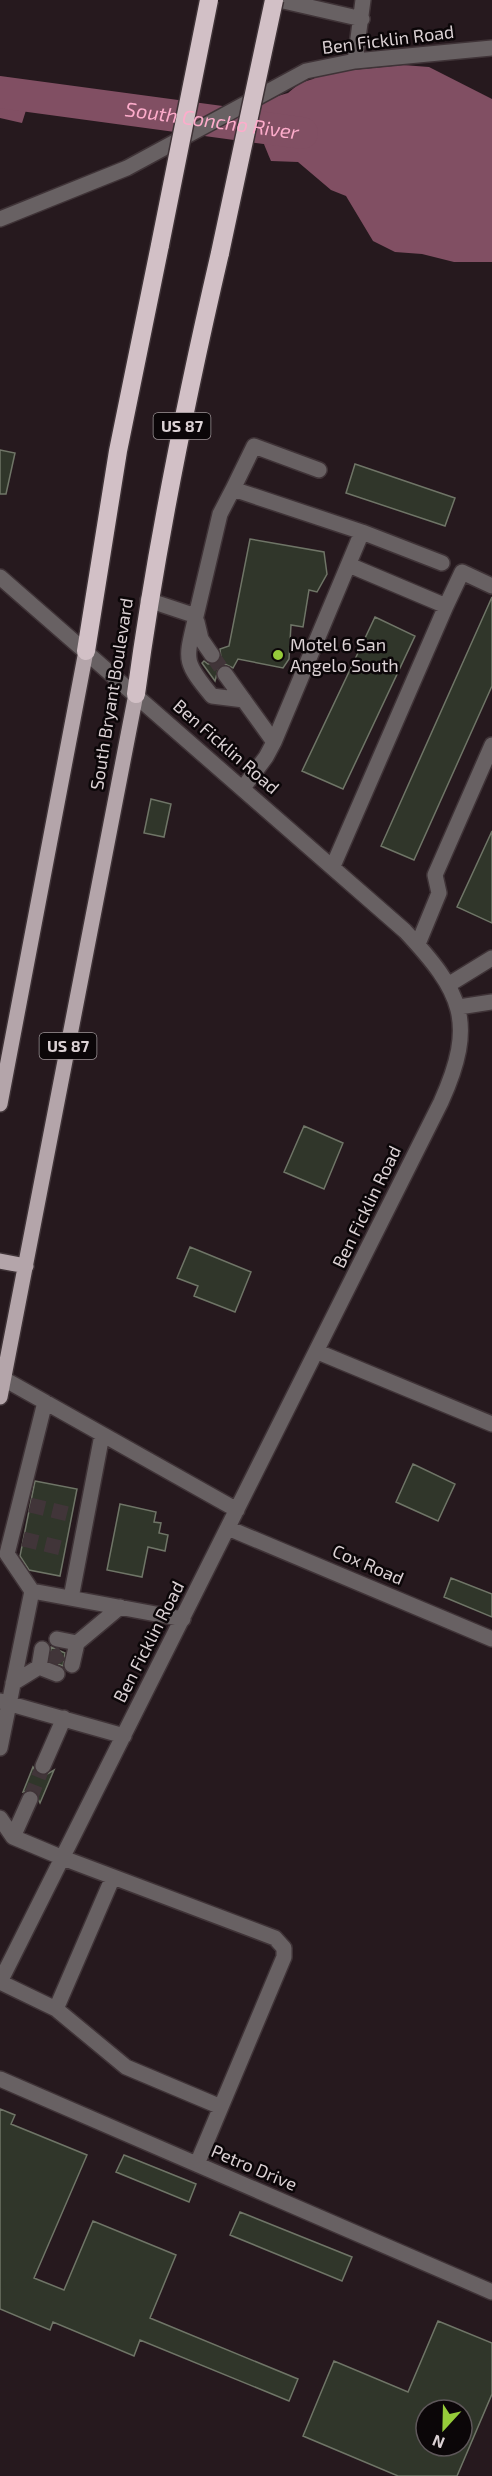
<svg xmlns="http://www.w3.org/2000/svg" width="492" height="2476" font-family="'Exo 2',sans-serif">
<style>
.water{fill:#814f63}
.lines{fill:none;stroke-linecap:round;stroke-linejoin:round}
.river{stroke:#814f63;stroke-width:32}
.building{fill:#30362a;stroke:#6f7567;stroke-width:1.5;fill-rule:evenodd}
.minor-tunnel{stroke:#413539;stroke-width:15;stroke-dasharray:15 8;stroke-linecap:butt}
.minor-casing{stroke:#3f3337;stroke-width:18}
.major-casing{stroke:#3f3337;stroke-width:18}
.highway-casing{stroke:#3f3337;stroke-width:21}
.minor{stroke:#686163;stroke-width:15}
.major{stroke:#b4a5aa;stroke-width:15}
.highway{stroke:#d2c0c6;stroke-width:18}
.highway-bridge-casing{stroke:#3f3337;stroke-width:21;stroke-linecap:butt}
.highway-bridge{stroke:#d2c0c6;stroke-width:18}
.poi-dot{fill:#96cc3a;stroke:#0b0608;stroke-width:2}
.labels{text-anchor:middle;stroke-width:5;stroke-linejoin:round;paint-order:stroke}
.shield{fill:#0b0608;stroke:#9d9497;stroke-width:1.5}
.shield-label{font-size:16px;font-weight:bold;fill:#dbd1d4}
.street-label{font-size:18px;fill:#dbd1d4;stroke:#0b0608}
.poi-label{font-size:18px;fill:#dbd1d4;stroke:#0b0608;text-anchor:start}
.water-label{font-size:20px;font-style:italic;fill:#fdaccb;stroke:#0b0608}
</style>
<rect width="100%" height="100%" fill="#26191e"/>
<path class="water" d="M403 65 429 67 492 99V262H454L422 254 395 252 373 241 346 196 331 190 298 162 271 161C262 140 254 123 264 100L288 93 300 83 313 79 322 73Z
M0 77 34 85 22 123 0 118Z"/>
<g class="lines">
<path class="river" id="s1" d="M0 92 302 133"/>
</g>
<path class="building" d="M0 450 15 453 6 494H0Z
M355 464 455 498 445 526 346 493Z
M250 539 324 552 327 574 317 592 309 590 303 627 291 625 289 659 283 668 238 659 233 668 225 664 219 666 215 681 202 663 204 661 208 664 217 663 221 659 220 649 229 646Z
M492 597V686L414 860 381 846Z
M375 617 415 636 343 789 302 771Z
M151 799 171 804 164 837 144 833Z
M492 831V923L457 907Z
M304 1126 343 1143 324 1189 284 1172Z
M190 1247 251 1272 235 1312 194 1296 198 1286 177 1278Z
M413 1464 455 1484 438 1521 396 1502Z
M35 1481 77 1489 60 1576 29 1570 20 1556Z
M120 1504 156 1512 154 1522 161 1523 159 1533 168 1535 165 1551 148 1547 142 1577 107 1570Z
M451 1578 492 1594V1617L444 1597Z
M51 1647 65 1653 63 1666 50 1661Z
M33 1767 36 1772 44 1776 54 1770 40 1803 34 1790 23 1792Z
M0 2109 15 2115 11 2124 87 2155 34 2278 64 2290 93 2221 176 2255 150 2318 298 2379 289 2401 140 2340 134 2356 53 2322 50 2330 0 2309Z
M124 2155 196 2184 189 2202 116 2172Z
M240 2212 352 2257 342 2281 230 2235Z
M438 2321 492 2343V2394L457 2476H398L303 2436 334 2361 408 2392ZM426 2410H462V2446H426Z"/>
<g class="lines">
<path class="minor-tunnel" d="M212 655 225 674
M30 1505 72 1515
M23 1539 65 1549
M49 1661 64 1652
M30 1799 43 1766"/>
<defs>
<path id="minor" d="M279 0 362 19
M355 61 363 0
M0 219 127 168 306 71 355 61 492 48
M233 489 254 446 319 470
M362 532 442 563
M0 577 405 931C462 992 477 1022 441 1102L0 1982
M148 600 196 616 220 514 233 489 362 532 274 742 266 757 243 788
M446 606 462 572 492 586
M196 616C186 660 182 660 212 696L244 700
M197 622 201 639 212 655
M225 674 274 742
M333 866 446 606 349 565
M418 944 439 893 435 875 492 745
M448 985 492 958
M459 1007 492 1002
M318 1352 492 1424
M4 1379 237 1510
M228 1528 492 1639
M32 1591 7 1554 45 1402
M71 1598 102 1435
M57 1639 77 1643
M72 1665 77 1643 120 1607
M39 1667 42 1649
M13 1683 39 1667 57 1674
M0 1701 124 1736
M0 1748 32 1591 183 1619
M43 1766 64 1718
M0 1818 13 1837 63 1858 275 1938 284 1948V1957L197 2164
M13 1837 30 1799
M113 1877 56 2009 126 2067 221 2107
M0 1982 56 2009
M0 2079 492 2292"/>
<path id="major" d="M0 1104 86 651
M0 1261 26 1266
M0 1397 136 694"/>
<path id="highway" d="M86 651 118 451 160 245
M136 694C156 546 186 399 220 253"/>
</defs>
<use href="#minor" class="minor-casing"/>
<use href="#major" class="major-casing"/>
<use href="#highway" class="highway-casing"/>
<use href="#minor" class="minor"/>
<use href="#major" class="major"/>
<use href="#highway" class="highway"/>
<defs>
<path id="highway-bridge" d="M160 245 209 0
M220 253 274 0"/>
</defs>
<use href="#highway-bridge" class="highway-bridge-casing"/>
<use href="#highway-bridge" class="highway-bridge"/>
</g>
<circle class="poi-dot" cx="278" cy="655" r="6"/>
<g class="labels">
<g class="shield">
<rect x="153.5" y="413" width="57" height="26" rx="4.5"/>
<rect x="39.5" y="1033" width="57" height="26" rx="4.5"/>
</g>
<g class="shield-label">
<text x="182" y="432">US 87</text>
<text x="68" y="1052">US 87</text>
</g>
<g class="street-label">
<text transform="translate(388 40) rotate(-7)" y="6">Ben Ficklin Road</text>
<text transform="translate(112 694) rotate(-81)" y="6">South Bryant Boulevard</text>
<text transform="translate(226 747) rotate(41)" y="6">Ben Ficklin Road</text>
<text transform="translate(367 1207) rotate(-64)" y="6">Ben Ficklin Road</text>
<text transform="translate(368 1565) rotate(23)" y="6">Cox Road</text>
<text transform="translate(149 1642) rotate(-63)" y="6">Ben Ficklin Road</text>
<text transform="translate(254 2168) rotate(23)" y="6">Petro Drive</text>
</g>
<g class="poi-label">
<text x="290" y="651">Motel 6 San<tspan x="290" dy="21">Angelo South</tspan></text>
</g>
<g class="water-label">
<text dy="7" stroke="none"><textPath href="#s1" startOffset="214">South Concho River</textPath></text>
</g>
</g>
<g transform="translate(444 2428) rotate(202)"><circle r="28" fill="#0b0608" stroke="#5e575a" stroke-width="1.5"/>
<path d="M0-4.5L10 22L0 15L-10 22Z" fill="#96cc3a"/>
<text y="-9" font-size="16" font-weight="bold" text-anchor="middle" fill="#dbd1d4">N</text>
</g>
</svg>
